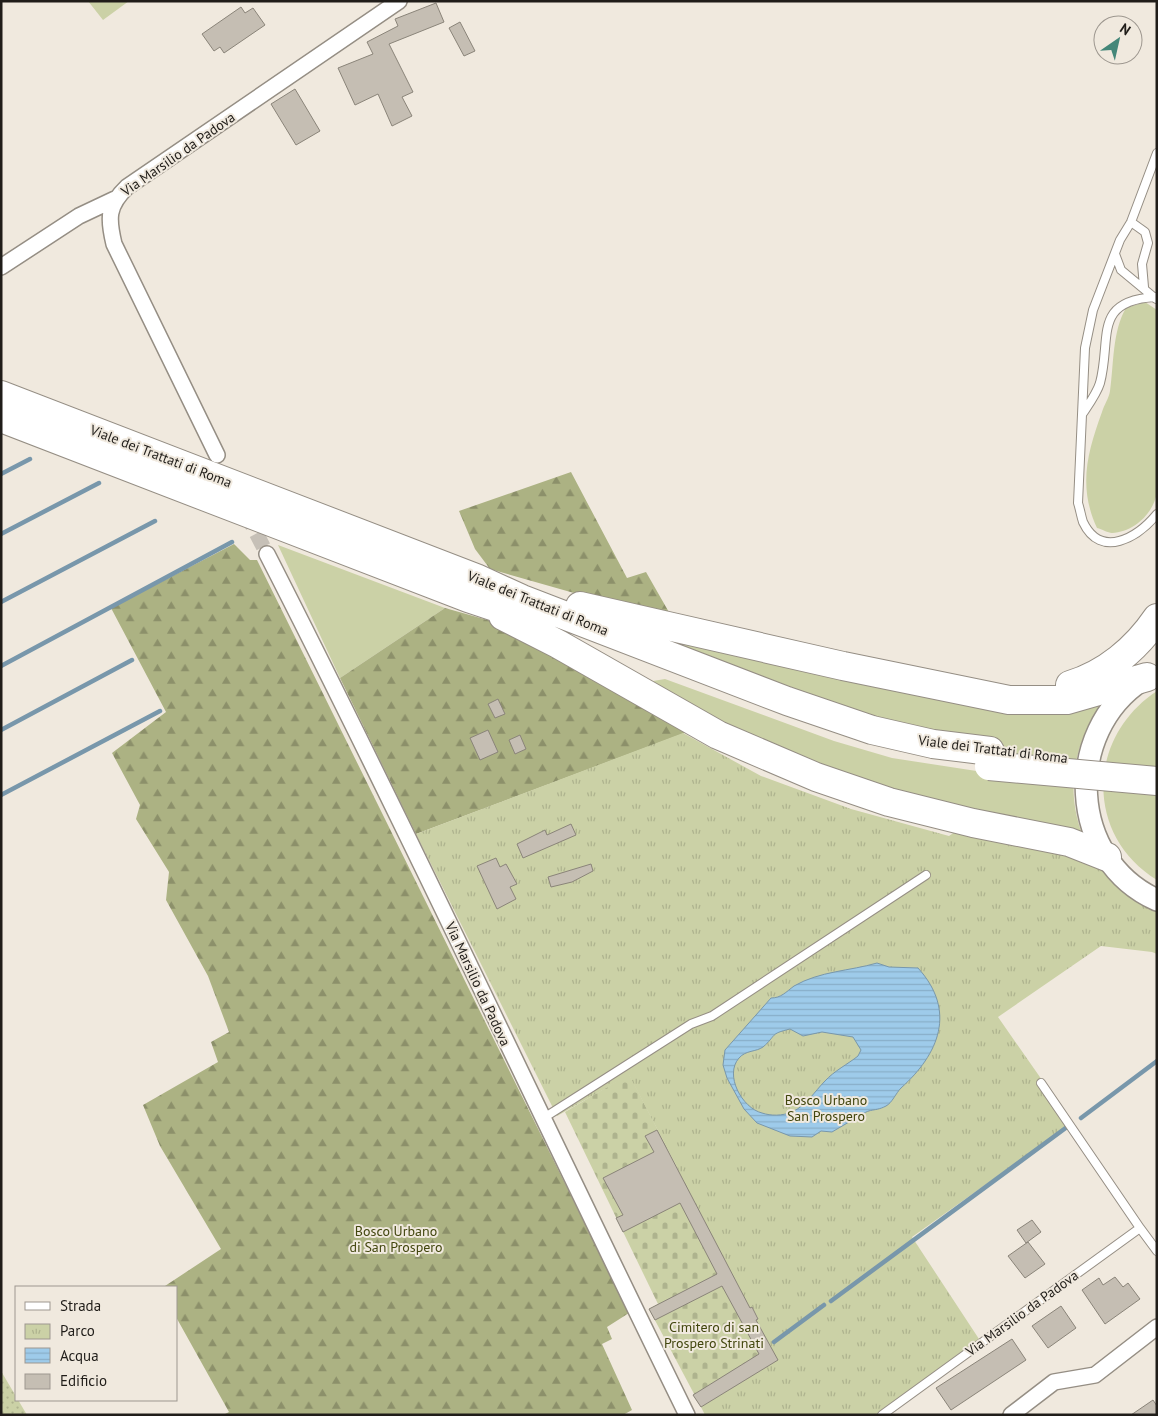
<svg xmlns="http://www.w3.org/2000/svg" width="1158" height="1416" font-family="'PT Sans',sans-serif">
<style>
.grass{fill:#cbd1a6}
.forest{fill:url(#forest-firs)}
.cemetery{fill:url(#cemetery-stones)}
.park{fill:url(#park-tufts)}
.garden{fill:url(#garden-dots)}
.water{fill:url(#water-rules);stroke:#7897ab;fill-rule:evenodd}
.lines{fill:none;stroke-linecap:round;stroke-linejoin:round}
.stream{stroke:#7897ab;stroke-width:4.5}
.building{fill:#c5beb3;stroke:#8a8479}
.street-tunnel{stroke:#c6c0b7;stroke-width:15;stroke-dasharray:15 8;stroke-linecap:butt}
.lane-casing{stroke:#958e84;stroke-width:10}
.street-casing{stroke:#958e84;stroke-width:18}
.secondary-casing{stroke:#958e84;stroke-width:24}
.highway-casing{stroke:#958e84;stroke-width:30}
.lane{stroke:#fff;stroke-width:8}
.street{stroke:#fff;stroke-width:15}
.secondary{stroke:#fff;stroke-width:21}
.highway{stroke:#fff;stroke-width:28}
.highway-bridge-casing{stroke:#958e84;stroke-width:30;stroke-linecap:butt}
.highway-bridge{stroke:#fff;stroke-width:28}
.labels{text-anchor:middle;stroke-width:4;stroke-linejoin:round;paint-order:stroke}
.street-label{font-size:14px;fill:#201d19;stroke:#f0e9de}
.park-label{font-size:14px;fill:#42460e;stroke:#f0e9de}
</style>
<defs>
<pattern id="forest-firs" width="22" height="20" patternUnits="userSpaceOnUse" patternTransform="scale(1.25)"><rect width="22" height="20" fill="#acb283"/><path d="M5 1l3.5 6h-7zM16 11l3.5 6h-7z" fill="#8c906a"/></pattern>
<pattern id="cemetery-stones" width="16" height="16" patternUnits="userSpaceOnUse" patternTransform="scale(1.25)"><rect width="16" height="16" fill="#cbd1a6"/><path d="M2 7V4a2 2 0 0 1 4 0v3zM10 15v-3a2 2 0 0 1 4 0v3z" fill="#aeb38e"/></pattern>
<pattern id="park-tufts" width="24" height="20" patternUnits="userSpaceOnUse" patternTransform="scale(1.25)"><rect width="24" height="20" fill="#cbd1a6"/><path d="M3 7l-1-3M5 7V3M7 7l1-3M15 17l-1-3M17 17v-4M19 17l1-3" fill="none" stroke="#aeb38e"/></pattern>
<pattern id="garden-dots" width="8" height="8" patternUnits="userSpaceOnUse" patternTransform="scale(1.25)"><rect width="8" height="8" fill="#cbd1a6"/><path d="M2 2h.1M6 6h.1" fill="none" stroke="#aeb38e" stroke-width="1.8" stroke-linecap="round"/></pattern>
<pattern id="water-rules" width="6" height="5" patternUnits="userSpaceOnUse" patternTransform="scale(1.25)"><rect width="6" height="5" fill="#9ecbea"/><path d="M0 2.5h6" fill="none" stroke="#88aec8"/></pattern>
</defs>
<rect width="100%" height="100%" fill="#f0e9de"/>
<path class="grass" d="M88 1H129L103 20Z
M1145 302 1157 310V492C1154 513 1134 532 1112 533 1108 533 1102 529 1097 528 1078 487 1087 453 1102 412 1104 405 1109 398 1110 391 1114 364 1112 332 1126 308Z
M278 545 445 608 340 678Z
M658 636 899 684 1104 698C1076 741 1064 784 1082 834L978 814 853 778 747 735 672 696 653 681 665 679 834 741 892 758 983 772 1007 760 1002 742 973 740 876 723 662 641Z
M1157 691V880C1084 835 1087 737 1157 691Z"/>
<path class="forest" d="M571 472 627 578 646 572 670 614 574 593 490 569 475 549 459 511Z
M234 544 250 560H257L629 1313 607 1327 612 1339 602 1344 632 1410 623 1415H223L229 1412 176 1317V1287L165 1286 221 1249 160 1146 143 1105 218 1062 211 1042 229 1032 208 976 166 900 169 872 136 819 140 805 112 753 166 712 111 608Z
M445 608 498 623 690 731 416 834 340 678Z"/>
<path class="cemetery" d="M629 1074 679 1171 678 1181 683 1178 758 1319 757 1320 778 1360 701 1407 649 1309 658 1304 565 1112Z"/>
<path class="park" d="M683 733 761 776 851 809 949 836 959 829 1046 844 1102 869 1126 892 1157 910V954L1152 952 1101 946 998 1017 1072 1123 912 1237 979 1339 875 1415H705L701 1407 777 1360 756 1320 758 1318 752 1307 750 1308 683 1179 677 1181 679 1171 629 1075 557 1116 416 834Z"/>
<path class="garden" d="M1 1371 27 1415H1Z"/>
<path class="water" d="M877 963 889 967 918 968C957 1011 939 1054 901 1088 896 1093 892 1103 886 1106 873 1113 868 1106 856 1121L849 1122 832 1132 821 1131 812 1137 790 1136 757 1123 744 1109 727 1078 723 1065 725 1050 771 998C781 998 786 992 794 986 820 971 850 971 877 963ZM790 1029 803 1036 822 1032 853 1037 861 1050 858 1056C848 1064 834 1071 825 1081 814 1092 807 1105 792 1112 782 1116 771 1116 762 1113 742 1108 724 1075 739 1058 746 1050 756 1052 763 1047 777 1035 769 1034 790 1029Z"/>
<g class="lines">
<path class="stream" d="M1 474 30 459
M1 534 99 483
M1 602 155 521
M1 666 232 542
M1 730 132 660
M1 795 160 711
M1081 1118 1157 1061
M831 1301 1067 1127
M774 1342 824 1305"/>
</g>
<path class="building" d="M436 3 444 22 389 44 413 92 402 97 412 116 392 126 378 94 355 105 338 68 373 54 367 42 398 26 395 19Z
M241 7 245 13 253 8 265 25 224 53 220 47 214 51 202 34Z
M460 22 475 51 464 56 449 28Z
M295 89 320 131 296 145 271 104Z
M498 699 505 714 495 718 488 704Z
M488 730 498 752 480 760 470 738Z
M520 735 526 749 515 754 509 740Z
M571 824 576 835 523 858 517 844 545 830 547 835Z
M496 858 500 867 506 864 517 884 510 887 516 899 497 909 477 866Z
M591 864 593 871 572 882 551 887 548 877Z
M657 1130 750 1308 752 1307 758 1319 756 1320 778 1360 701 1407 693 1395 759 1354 722 1286 655 1320 649 1309 717 1274 680 1203 623 1232 616 1218 623 1215 603 1178 654 1152 645 1136Z
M1032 1220 1041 1232 1026 1243 1017 1230Z
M1028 1242 1045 1264 1025 1278 1008 1256Z
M1115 1277 1123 1287 1128 1283 1140 1299 1105 1324 1082 1290 1099 1278 1103 1285Z
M1061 1306 1076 1328 1048 1348 1032 1326Z
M1012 1339 1026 1360 951 1410 936 1388Z
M1153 1400 1157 1406V1415H1131Z"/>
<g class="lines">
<path class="street-tunnel" d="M246 513 267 554"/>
<defs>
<path id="lane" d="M1157 153 1131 222 1120 240 1093 310 1085 348 1078 503C1080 509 1081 516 1083 522 1101 560 1138 537 1157 514
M1131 222 1145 232 1148 243 1142 264 1144 287
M1115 254 1121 270 1156 299
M1083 413C1089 404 1097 393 1100 383 1112 338 1092 301 1155 297
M1041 1083 1140 1228
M542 1119 691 1024 712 1016 926 875
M882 1415 1140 1228 1157 1251"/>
<path id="street" d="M1 267 79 216 115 199
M217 455 114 244C108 219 107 206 127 187L399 1
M267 554C412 838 546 1128 687 1415
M1011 1415 1054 1382 1095 1375 1157 1327"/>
<path id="secondary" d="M1142 680C1063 732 1068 860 1157 900"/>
<path id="highway" d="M1 395 476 578 522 599 787 701 872 730 933 744 990 751
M1 418 468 598 525 617
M580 606 843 666 1009 700H1067L1147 677
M503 616 558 644 718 735 816 777 889 802 973 823 1069 842 1107 857
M1070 685C1106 674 1136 649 1157 618"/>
</defs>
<use href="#lane" class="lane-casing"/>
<use href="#street" class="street-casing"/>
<use href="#secondary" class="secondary-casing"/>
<use href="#highway" class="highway-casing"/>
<use href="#lane" class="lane"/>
<use href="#street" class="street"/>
<use href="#secondary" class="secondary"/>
<use href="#highway" class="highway"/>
<defs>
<path id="highway-bridge" d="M989 766 1157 781"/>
</defs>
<use href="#highway-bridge" class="highway-bridge-casing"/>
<use href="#highway-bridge" class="highway-bridge"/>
</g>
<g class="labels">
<g class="street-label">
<text transform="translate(178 154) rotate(-35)" y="5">Via Marsilio da Padova</text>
<text transform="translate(161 456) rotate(21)" y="5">Viale dei Trattati di Roma</text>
<text transform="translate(538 603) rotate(22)" y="5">Viale dei Trattati di Roma</text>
<text transform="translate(993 749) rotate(7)" y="5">Viale dei Trattati di Roma</text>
<text transform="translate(478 984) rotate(65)" y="5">Via Marsilio da Padova</text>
<text transform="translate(1022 1313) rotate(-36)" y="5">Via Marsilio da Padova</text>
</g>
<g class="park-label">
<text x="826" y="1105">Bosco Urbano<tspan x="826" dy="16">San Prospero</tspan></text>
<text x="396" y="1236">Bosco Urbano<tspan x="396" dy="16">di San Prospero</tspan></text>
<text x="714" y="1332">Cimitero di san<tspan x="714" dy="16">Prospero Strinati</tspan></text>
</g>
</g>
<rect width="1158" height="1416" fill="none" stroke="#201d19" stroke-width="5"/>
<rect x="15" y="1286" width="162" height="115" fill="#f0e9de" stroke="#9d978f"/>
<rect x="25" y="1302" width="25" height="8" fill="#ffffff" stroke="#9d978f"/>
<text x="60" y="1311" font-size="15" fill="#201d19">Strada</text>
<rect x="25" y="1324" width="25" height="15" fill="url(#park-tufts)" stroke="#9d978f"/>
<text x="60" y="1336" font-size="15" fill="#201d19">Parco</text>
<rect x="25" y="1348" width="25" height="15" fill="url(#water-rules)" stroke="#9d978f"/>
<text x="60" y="1361" font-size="15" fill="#201d19">Acqua</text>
<rect x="25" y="1374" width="25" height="15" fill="#c5beb3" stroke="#9d978f"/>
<text x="60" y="1386" font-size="15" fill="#201d19">Edificio</text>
<g transform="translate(1118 40) rotate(34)"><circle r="24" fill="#f0e9de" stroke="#9d978f"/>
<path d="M0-4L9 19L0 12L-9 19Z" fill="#448779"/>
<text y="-8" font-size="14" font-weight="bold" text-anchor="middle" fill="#201d19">N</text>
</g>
</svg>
